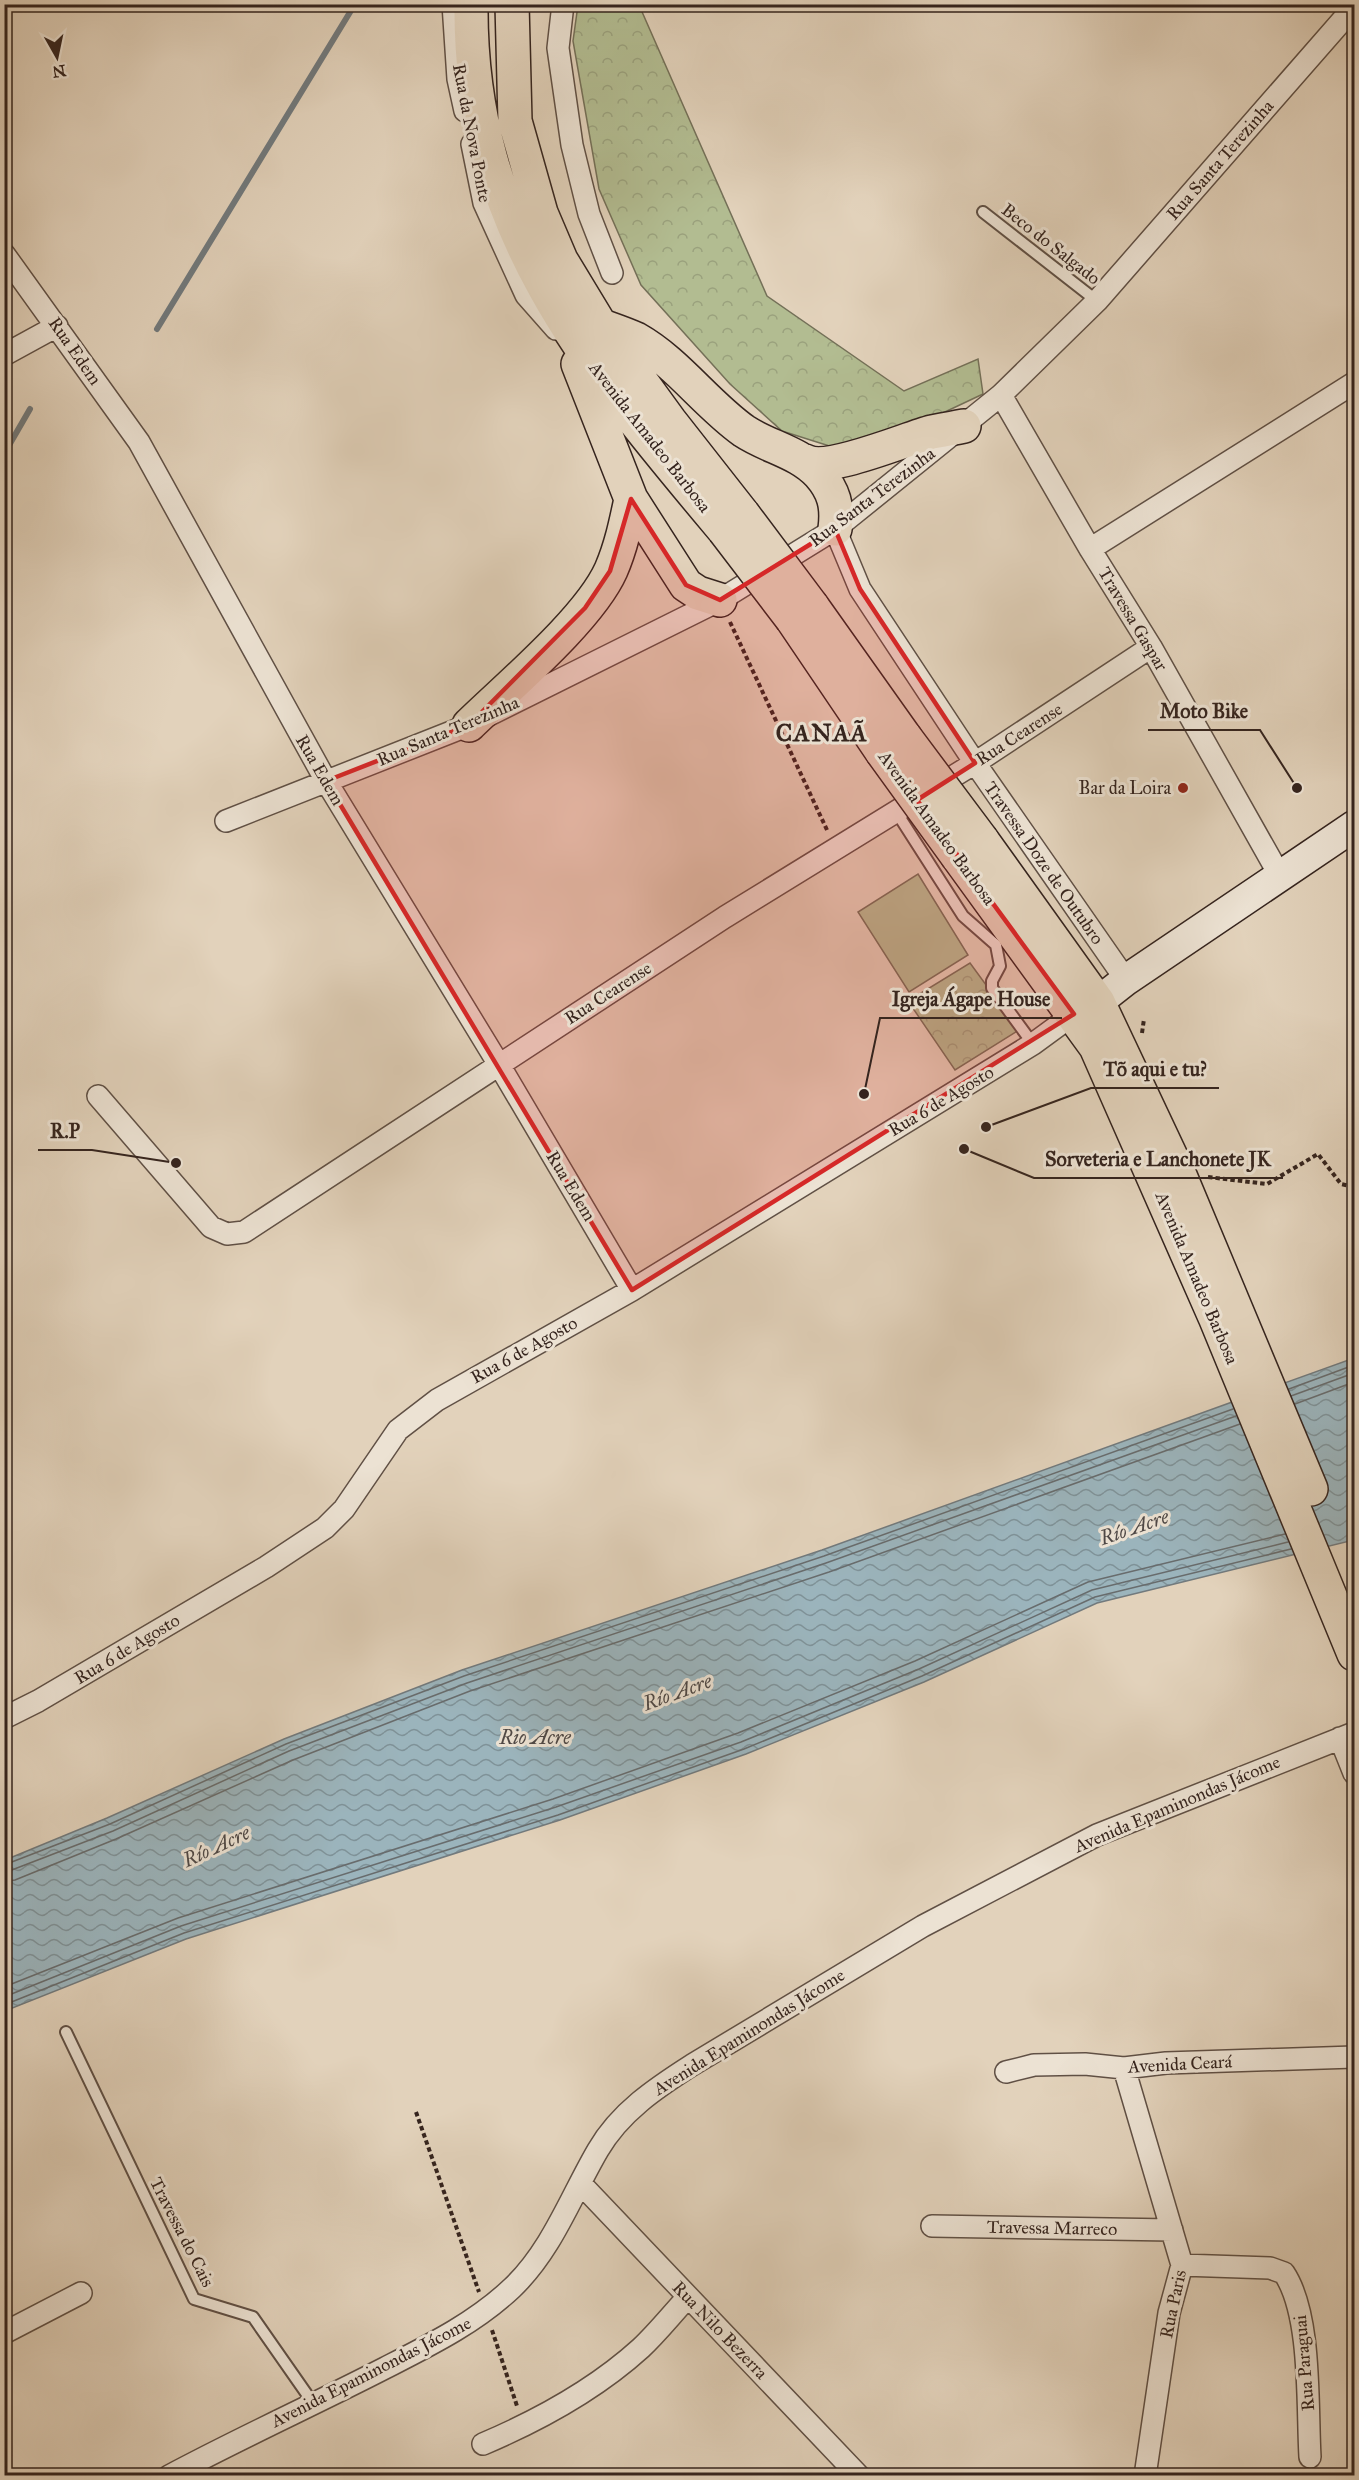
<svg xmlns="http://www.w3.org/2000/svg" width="1359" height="2480" font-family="'IM FELL Great Primer',serif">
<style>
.grass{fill:#b2bc91;stroke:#747058;stroke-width:1.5}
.forest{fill:url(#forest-crowns);stroke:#747058;stroke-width:1.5}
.water{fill:url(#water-waves);stroke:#727a7d;stroke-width:1.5}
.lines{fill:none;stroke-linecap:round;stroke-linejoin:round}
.shore{stroke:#686c6d;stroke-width:1.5}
.stream{stroke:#727a7d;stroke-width:6}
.lane-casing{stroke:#605045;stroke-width:14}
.street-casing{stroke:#605045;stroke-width:24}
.secondary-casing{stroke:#35241e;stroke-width:33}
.primary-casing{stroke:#35241e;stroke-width:36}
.path{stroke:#35241e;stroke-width:4;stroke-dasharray:4.5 3;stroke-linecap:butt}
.lane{stroke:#ece2d3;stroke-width:10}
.street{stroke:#ece2d3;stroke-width:21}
.secondary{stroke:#ece2d3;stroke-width:30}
.primary{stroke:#e2d2bb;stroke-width:33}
.primary-bridge-casing{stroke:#35241e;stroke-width:36;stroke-linecap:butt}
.primary-bridge{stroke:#e2d2bb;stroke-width:33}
.marked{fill:#d62828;fill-opacity:0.2;stroke:#d62828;stroke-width:4.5;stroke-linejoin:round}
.poi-dot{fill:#8f2418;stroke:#ece2d3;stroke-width:2}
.labels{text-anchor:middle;stroke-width:6;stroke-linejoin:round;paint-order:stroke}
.street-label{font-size:18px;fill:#35241e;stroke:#ece2d3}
.poi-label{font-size:18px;fill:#35241e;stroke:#ece2d3;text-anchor:end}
.water-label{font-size:20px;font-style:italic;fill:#4e4846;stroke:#ece2d3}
.district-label{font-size:24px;font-weight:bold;letter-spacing:1.5px;fill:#35241e;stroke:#ece2d3}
.leader{fill:none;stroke:#35241e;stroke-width:2}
.callout-dot{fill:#35241e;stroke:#ece2d3;stroke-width:2}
.callout-label{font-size:20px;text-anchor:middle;font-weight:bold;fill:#35241e;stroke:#ece2d3;stroke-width:6;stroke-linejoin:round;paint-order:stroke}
</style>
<defs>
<pattern id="forest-crowns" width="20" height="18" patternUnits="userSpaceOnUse" patternTransform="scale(1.5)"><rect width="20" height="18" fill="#b2bc91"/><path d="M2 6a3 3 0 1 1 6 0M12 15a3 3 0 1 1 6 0" fill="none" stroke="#9aa17d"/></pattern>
<pattern id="water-waves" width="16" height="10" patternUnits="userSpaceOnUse" patternTransform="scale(1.5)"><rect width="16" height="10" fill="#9bb4bc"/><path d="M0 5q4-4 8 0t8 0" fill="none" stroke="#7f9298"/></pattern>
</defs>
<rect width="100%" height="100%" fill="#e2d2bb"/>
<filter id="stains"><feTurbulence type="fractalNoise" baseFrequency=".00333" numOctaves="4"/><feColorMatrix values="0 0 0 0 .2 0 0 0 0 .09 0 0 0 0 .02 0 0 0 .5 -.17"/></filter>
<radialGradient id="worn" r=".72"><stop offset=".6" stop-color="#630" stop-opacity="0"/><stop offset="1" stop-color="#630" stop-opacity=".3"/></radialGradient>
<path class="grass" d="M918 874 968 955 909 992 858 912Z"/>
<path class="forest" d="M578 5H639L767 296 904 391 978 359 983 394 911 428 842 450 782 431 730 384 641 285 599 189 573 41Z
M970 963 1019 1030 955 1070 908 1001Z"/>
<path class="water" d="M1354 1358V1540L1097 1603 924 1682 746 1754 560 1820 186 1939 5 2011V1860L107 1818 284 1739 462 1670 822 1550Z"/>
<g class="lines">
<path class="shore" d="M1289 1389 1354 1365
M1291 1396 1354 1373
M1295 1404 1354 1382
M4 1865 110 1824 286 1744 464 1676 824 1556 1233 1409
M4 1873 113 1831 289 1751 467 1683 826 1563 1236 1416
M4 1882 15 1880 116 1839 293 1760 470 1691 829 1572 1240 1424
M4 1987 178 1918 553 1799 738 1733 915 1661 1088 1582 1285 1534
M4 1997 181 1926 556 1807 741 1742 919 1669 1092 1590 1288 1542
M4 2005 184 1933 558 1815 744 1749 922 1676 1095 1597 1291 1549"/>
<path class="stream" d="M157 329 355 4
M4 454 30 409"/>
<defs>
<path id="lane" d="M983 212 1097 301
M897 813 963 916 996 945 1000 966 992 981V988L1033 1044
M66 2032 194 2299 253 2317 313 2403"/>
<path id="street" d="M453 4 458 79 465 111
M563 4 558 48 572 145 589 214 612 273
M472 144 484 203 526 295 556 329
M4 254 139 442 326 781 498 1063 632 1290
M4 355 57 326
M1001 395 1090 549 1151 647 1280 876
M835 529 860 589 975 763 1126 980
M1090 549 1354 383
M226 821 469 725 720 600 835 529 1001 395 1097 301 1354 7
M98 1096 211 1227 227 1234 244 1232 725 917 975 763 1151 647
M4 1718 38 1701 266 1567 325 1528 344 1509 398 1430 437 1400 632 1290 1033 1044 1074 1014
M1340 1738 1354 1773
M1124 2068 1182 2265 1169 2313 1145 2476
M1006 2072 1034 2065 1085 2064 1124 2068 1166 2063 1354 2057
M581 2184 859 2476
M932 2226 1172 2230
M1182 2265 1270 2268 1284 2273C1312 2315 1307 2406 1310 2457
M4 2333 81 2293
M483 2444C537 2421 597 2388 641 2348 658 2332 672 2314 688 2297
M169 2476C240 2438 313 2405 385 2368 430 2345 475 2323 512 2288 552 2250 571 2196 598 2150 620 2112 656 2088 692 2065L923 1926 1097 1835 1354 1733"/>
<path id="secondary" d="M1098 1002 1126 980 1354 826"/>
<path id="primary" d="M471 4C469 228 588 368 724 530
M512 4 515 121 541 213 561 260 601 326 670 421 743 514
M602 326C613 330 625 334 636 339 677 362 706 404 744 431 768 447 799 452 819 474 834 491 838 506 835 529
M578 364 631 499 686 585 698 593 720 600
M805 461C828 473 905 439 932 432 943 430 954 428 964 426
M812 606 905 737
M792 619 882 752
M469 725C509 686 589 619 611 570 621 547 626 523 631 499
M982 840 1098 1002 1181 1178 1311 1489
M958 857 1096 1047 1215 1317 1354 1654"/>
</defs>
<use href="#lane" class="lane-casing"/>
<use href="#street" class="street-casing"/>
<use href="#secondary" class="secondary-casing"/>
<use href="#primary" class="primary-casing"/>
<path class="path" d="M730 622 827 830
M1142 1033 1144 1019
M1208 1177 1267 1184 1318 1154 1341 1184 1354 1187
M416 2112 479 2292
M492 2330 517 2406"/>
<use href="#lane" class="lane"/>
<use href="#street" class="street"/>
<use href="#secondary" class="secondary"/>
<use href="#primary" class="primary"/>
<defs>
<path id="primary-bridge" d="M743 514 812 606
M724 530 792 619
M905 737 982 840
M882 752 958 857"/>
</defs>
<use href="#primary-bridge" class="primary-bridge-casing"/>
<use href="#primary-bridge" class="primary-bridge"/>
</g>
<path class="marked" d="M631 499 686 585 720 600 835 529 860 589 975 763 917 800 1074 1014 632 1290 326 781 469 725 585 608 610 571Z"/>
<circle class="poi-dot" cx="1183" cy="788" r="6"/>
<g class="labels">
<g class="street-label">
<text transform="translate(472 133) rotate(79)" y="6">Rua da Nova Ponte</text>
<text transform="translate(1220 160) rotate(-49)" y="6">Rua Santa Terezinha</text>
<text transform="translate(1051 244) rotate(38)" y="6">Beco do Salgado</text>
<text transform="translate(75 351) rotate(55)" y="6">Rua Edem</text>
<text transform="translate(650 437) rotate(52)" y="6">Avenida Amadeo Barbosa</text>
<text transform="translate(872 497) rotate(-37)" y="6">Rua Santa Terezinha</text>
<text transform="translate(1133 619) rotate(59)" y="6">Travessa Gaspar</text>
<text transform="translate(448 731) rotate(-23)" y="6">Rua Santa Terezinha</text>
<text transform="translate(1019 734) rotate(-33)" y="6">Rua Cearense</text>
<text transform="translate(320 770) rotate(60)" y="6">Rua Edem</text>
<text transform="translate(937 828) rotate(54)" y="6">Avenida Amadeo Barbosa</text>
<text transform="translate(1044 863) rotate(55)" y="6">Travessa Doze de Outubro</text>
<text transform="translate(608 993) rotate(-33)" y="6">Rua Cearense</text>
<text transform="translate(941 1101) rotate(-31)" y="6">Rua 6 de Agosto</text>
<text transform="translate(571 1186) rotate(59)" y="6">Rua Edem</text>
<text transform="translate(1197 1278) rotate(67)" y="6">Avenida Amadeo Barbosa</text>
<text transform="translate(524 1350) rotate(-29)" y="6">Rua 6 de Agosto</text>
<text transform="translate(127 1649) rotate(-31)" y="6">Rua 6 de Agosto</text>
<text transform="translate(1177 1804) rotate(-23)" y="6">Avenida Epaminondas Jácome</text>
<text transform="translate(749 2032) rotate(-32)" y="6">Avenida Epaminondas Jácome</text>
<text transform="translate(1180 2064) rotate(-3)" y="6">Avenida Ceará</text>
<text transform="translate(1052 2228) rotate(1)" y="6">Travessa Marreco</text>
<text transform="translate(182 2232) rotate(63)" y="6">Travessa do Cais</text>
<text transform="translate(1173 2304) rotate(-78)" y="6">Rua Paris</text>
<text transform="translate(720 2330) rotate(46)" y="6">Rua Nilo Bezerra</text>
<text transform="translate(1304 2363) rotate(-95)" y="6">Rua Paraguai</text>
<text transform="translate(371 2372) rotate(-27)" y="6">Avenida Epaminondas Jácome</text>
</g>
<g class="poi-label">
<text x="1171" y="794">Bar da Loira</text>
</g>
<g class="water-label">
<text transform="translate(1134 1527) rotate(-19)" y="7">Río Acre</text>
<text transform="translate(677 1692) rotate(-20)" y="7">Río Acre</text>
<text x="535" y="1744">Rio Acre</text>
<text transform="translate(216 1846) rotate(-25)" y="7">Río Acre</text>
</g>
<g class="district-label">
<text x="822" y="741">CANAÃ</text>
</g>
</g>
<path class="leader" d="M1297 788L1260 730H1148M864 1094L880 1018H1062M986 1127L1091 1088H1219M176 1163L92 1150H38M964 1149L1034 1178H1283"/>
<g class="callout-dot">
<circle cx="1297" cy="788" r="6"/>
<circle cx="864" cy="1094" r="6"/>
<circle cx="986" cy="1127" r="6"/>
<circle cx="176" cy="1163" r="6"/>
<circle cx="964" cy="1149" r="6"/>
</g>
<g class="callout-label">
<text x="1204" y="718">Moto Bike</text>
<text x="971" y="1006">Igreja Ágape House</text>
<text x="1155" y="1076">Tõ aqui e tu?</text>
<text x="65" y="1138">R.P</text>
<text x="1158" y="1166">Sorveteria e Lanchonete JK</text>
</g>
<rect width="1359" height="2480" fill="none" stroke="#e2d2bb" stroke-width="24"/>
<rect x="6" y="6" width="1347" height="2468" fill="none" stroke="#35241e" stroke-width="3"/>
<rect x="12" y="12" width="1335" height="2456" fill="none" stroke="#35241e" stroke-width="1.5"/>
<g transform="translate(57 57) rotate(171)" stroke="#ece2d3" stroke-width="4.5" paint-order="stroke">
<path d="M0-4.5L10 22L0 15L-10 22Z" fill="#35241e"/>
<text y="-9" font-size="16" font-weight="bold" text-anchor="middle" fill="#35241e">N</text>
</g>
<rect width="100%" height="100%" filter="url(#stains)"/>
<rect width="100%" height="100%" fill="url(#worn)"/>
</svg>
